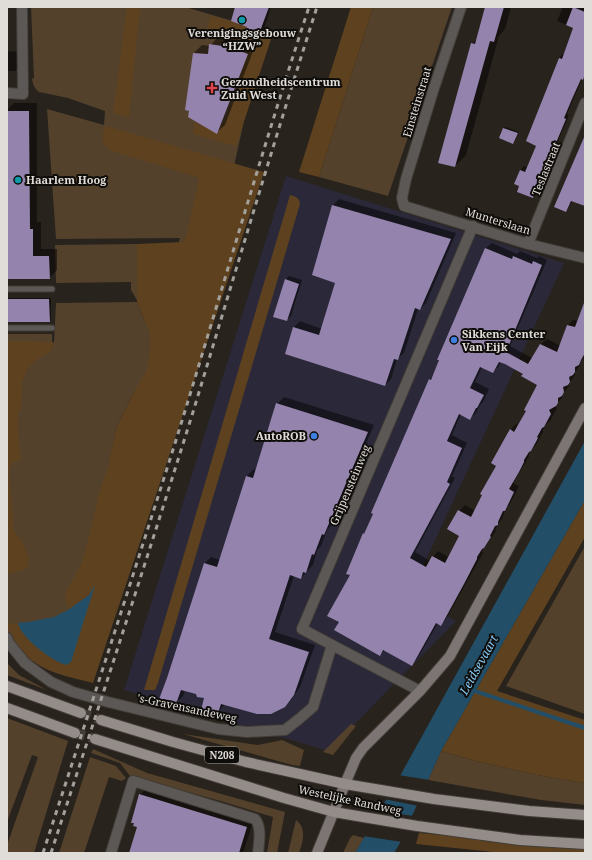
<svg xmlns="http://www.w3.org/2000/svg" width="592" height="860" font-family="'Noto Serif',serif">
<style>
.industrial{fill:#2b2939}
.green{fill:#54412b;fill-rule:evenodd}
.forest{fill:#5e421f}
.water{fill:#234e67}
.pier{fill:#28231d}
.shadow{fill:#0007;fill-rule:evenodd}
.lines{fill:none;stroke-linecap:round;stroke-linejoin:round}
.stream{stroke:#234e67;stroke-width:4}
.building{fill:#9484ad;fill-rule:evenodd}
.primary-tunnel{stroke:#443f39;stroke-width:10;stroke-dasharray:10 5;stroke-linecap:butt}
.service-casing{stroke:#423d37;stroke-width:7}
.minor-casing{stroke:#423d37;stroke-width:12}
.tertiary-casing{stroke:#423d37;stroke-width:12}
.secondary-casing{stroke:#423d37;stroke-width:12}
.primary-casing{stroke:#423d37;stroke-width:12}
.service{stroke:#5c5856;stroke-width:5}
.minor{stroke:#5c5856;stroke-width:10}
.tertiary{stroke:#5c5856;stroke-width:10}
.secondary{stroke:#7c7573;stroke-width:10}
.primary{stroke:#948c88;stroke-width:10}
.rail{stroke:#a4a09b;stroke-width:3;stroke-dasharray:5 5;stroke-linecap:butt}
.culture-dot{fill:#0f9aa8;stroke:#0f0d0a;stroke-width:1.5}
.health-dot{fill:#e0444e;stroke:#0f0d0a;stroke-width:1.5}
.shop-dot{fill:#3f7fe0;stroke:#0f0d0a;stroke-width:1.5}
.labels{text-anchor:middle;stroke-width:4;stroke-linejoin:round;paint-order:stroke}
.shield{fill:#0f0d0a;stroke:#a19e9a;stroke-width:1}
.shield-label{font-size:10px;font-weight:bold;fill:#e0dcd8}
.poi-label{font-size:11px;font-weight:bold;fill:#e0dcd8;stroke:#0f0d0a;text-anchor:start}
.street-label{font-size:11px;fill:#e0dcd8;stroke:#0f0d0a}
.water-label{font-size:12px;font-style:italic;fill:#85caf6;stroke:#0f0d0a}
</style>
<rect width="100%" height="100%" fill="#28231d"/>
<path class="industrial" d="M286 176 564 263 409 596 456 621 328 751 124 690Z"/>
<path class="green" d="M31 7H185L264 30 197 334 91 680 25 659 7 641V334H52V347L54 342 56 303 137 302 144 319V312L131 290V282L56 283 55 245 137 244V250L171 268 180 238 56 239 47 109 104 125 105 111 68 98 39 92C34 88 33 84 32 79L34 78ZM136 388 110 460 117 426Z
M373 7H452L388 196 319 177Z
M585 546V714L506 686Z
M7 663 19 675 47 690 7 675Z
M7 718 68 741 34 853H7V845L38 757 32 755 7 822Z
M351 724 356 726 333 755 323 752Z
M183 734 258 745 282 740 304 750 300 766 292 765Z
M93 749 147 773 285 812 277 853H267L273 817 224 802 130 776 120 763 91 753Z
M441 751 476 761 537 775 585 783V805L541 800 428 780Z
M90 757 116 766 126 778 122 781 109 777 84 853H59Z
M296 820C307 828 303 842 299 853H288Z
M353 835 364 838 355 853H343L350 838Z"/>
<path class="forest" d="M127 7H140L129 117 113 113Z
M351 7H373L319 177 299 172Z
M211 16 273 33 236 146 193 134 194 123 218 130 226 120 238 90 245 56 240 41 232 36 207 28Z
M106 126 264 172 93 683C50 672 29 670 7 626V624L18 623C21 639 47 654 60 663L94 587 89 595 68 610 65 593 81 565 90 533 99 493 108 467 117 426 136 388 146 372 150 352V332L149 331 137 302V244L183 242 186 237 199 179 197 177 112 151C100 145 101 136 106 126Z
M290 195C295 196 300 198 300 204L158 683 155 690H144Z
M7 341 54 342 50 352 39 358 27 369 22 383 21 409 18 413V432L21 460 12 463 9 472 14 531 23 543 28 557 29 566 23 570 7 574Z
M585 500V537L497 691 585 720V783L537 775 476 761 441 751Z
M419 833 585 847V853H503L416 844Z"/>
<path class="water" d="M585 441V500L441 751 400 843 394 853H355L400 776Z
M95 585 71 662 66 665C52 661 21 638 18 623L28 622 54 617 68 610 89 595Z"/>
<path class="pier" d="M398 775 430 780 419 806 384 799Z
M377 811 414 816 402 842 363 836Z"/>
<path class="shadow" d="M234 7H271L264 29 259 33 249 26 236 8Z
M486 7H511L505 29 499 36 466 155 455 166 472 44 478 38Z
M563 7H585V76L582 79 567 114 569 115 536 193 533 197 521 185 515 183 521 170 524 166 528 168 537 145 559 58 563 54 564 55 574 28 557 21Z
M218 37 238 39 255 46 225 125 217 132 194 53 202 45 210 46Z
M7 51 27 52V59L15 71H7Z
M14 103H37V222H41V249H57V270L49 278H7V110Z
M506 127 519 132 515 141 513 143 501 138 504 128Z
M585 137V203L573 200 569 207 566 211Z
M339 199 456 233 426 303 420 309H418L404 353 397 359 391 379 385 385 294 327 300 321 322 329 337 282 333 205Z
M492 243 517 254 520 251 537 258 539 256 547 260 510 346 532 358 541 344 547 339 561 346 568 325 573 320 578 321 585 303V357L580 362V365L575 372V375L573 378 569 383V385L567 389 563 393V396L561 399 555 405 557 408 550 421 546 424 543 430V432L536 445 532 449 529 454V456L524 465 513 483 519 486 510 504 507 507 503 516V518L498 524 495 530 496 531 482 551 483 553 469 578 446 619 441 624 438 623 417 659 411 664 385 650 379 655 340 621 351 575 364 534 367 530 398 453 430 379 434 376 440 360 439 359 486 248ZM501 361 524 373 539 385 527 411 519 426 516 424 510 430 498 466 475 511 465 505 459 511 461 536 448 557 438 551 433 557 430 561 415 552 455 478 452 476 467 443 452 435 461 414 470 419 476 413 480 405 483 402 489 389 475 382 482 367 493 372 499 366Z
M289 276 302 280 291 316 287 320 285 280Z
M7 298H51V319L49 321H7Z
M284 397 374 425 330 527 327 530 321 546 317 550 313 565 301 578 294 576 275 632 315 645 300 687 292 699 285 706 225 704 218 712 205 698 196 693 185 690 183 696 176 703 167 679 204 564 211 557 220 560 247 476 254 469 256 470 277 404Z
M148 787 254 819 243 853H130L138 827 140 795Z"/>
<g class="lines">
<path class="stream" d="M472 690 585 728"/>
</g>
<path class="building" d="M235 7H269L259 34 246 30 247 27 231 21Z
M485 7H504L494 42 490 41 455 167 438 163 471 43 475 44Z
M573 7 585 12V74L583 80 581 79 572 99 564 118 566 119 533 198 517 192 519 186 514 184 520 170 525 172 536 146 526 141 559 58 562 59 573 28 566 25Z
M209 44 229 47 248 54 217 134 188 117 189 111 185 110 193 53 208 54Z
M7 111H29L30 229H33V256H49L50 279H7Z
M503 128 518 133 513 144 499 138Z
M585 135V206L571 201 566 212 554 207Z
M332 205 451 239 420 310 415 308 398 360 394 359 385 386 285 354 293 327 319 335 335 283 312 275Z
M485 248 512 259 513 256 532 264 533 261 542 265 506 352 528 364 540 344 557 352 567 325 575 327 584 303H585V353L581 360 579 365 575 367V372L573 375 569 377 570 382 568 385 563 387 564 392 562 396 558 398V403L556 406 549 410 551 414 544 427 542 428 537 437 538 438 531 451 529 452 524 460V462L519 472 509 489 514 492 505 511H503L498 522V525L495 526 490 536 491 537 484 548 482 549 477 557V559L464 584 441 626 436 623 412 666 383 650 380 656 334 630 339 622 327 616 350 575 346 574 363 533 364 534 373 514 371 513 397 453 429 379 431 380 439 360H437ZM499 362 505 364 523 374 521 376 537 385 524 410 526 411 514 432 510 429 491 463 496 466 480 494 482 495 471 517 458 510 447 529 459 536 445 563 432 556 426 567 410 558 450 484 447 482 462 448 447 441 459 414 470 420 476 408H477L484 395 470 388 480 367 493 373Z
M285 279 299 284 287 321 273 317Z
M7 299H49L50 322H7Z
M276 403 368 432 324 535 322 534 314 555 312 554 306 573 303 572 301 579 290 575 269 639 309 652 294 695 285 707 271 714H257L221 704 218 713 201 710 204 698 197 697 196 694 181 690 176 704 158 702 167 678 204 563 217 567 246 476 253 478Z
M139 794 247 827 239 853H129L137 827 133 826 134 823H131Z"/>
<g class="lines">
<path class="primary-tunnel" d="M81 713 101 720
M75 733 95 739"/>
<defs>
<path id="service" d="M7 289H52
M7 328H52"/>
<path id="minor" d="M461 7 433 91 406 179 402 198 404 206 528 244 585 258
M7 93 23 94 22 7
M528 244 585 103
M332 645 302 629 473 226
M111 853 133 781 255 819C262 827 259 842 258 853"/>
<path id="tertiary" d="M7 638 8 642 25 663 51 682 73 692 108 702 218 729 247 732 285 730 299 719 313 707 332 645 420 691"/>
<path id="secondary" d="M317 853 345 784 356 758 363 748 420 691 450 656 585 408"/>
<path id="primary" d="M7 686 81 713
M7 708 75 733
M101 720 173 742 246 762 345 784 434 799 529 811 585 815
M95 739 284 798 334 812 363 817 417 826 520 840 585 844"/>
</defs>
<use href="#service" class="service-casing"/>
<use href="#minor" class="minor-casing"/>
<use href="#tertiary" class="tertiary-casing"/>
<use href="#secondary" class="secondary-casing"/>
<use href="#primary" class="primary-casing"/>
<use href="#service" class="service"/>
<use href="#minor" class="minor"/>
<use href="#tertiary" class="tertiary"/>
<use href="#secondary" class="secondary"/>
<use href="#primary" class="primary"/>
<path class="rail" d="M43 853C88 715 133 576 177 437 221 294 262 150 309 7
M51 853C99 706 147 559 193 412 234 277 274 141 317 7"/>
</g>
<g class="culture-dot">
<circle cx="242" cy="20" r="4"/>
<circle cx="18" cy="180" r="4"/>
</g>
<path class="health-dot" d="M210 82h4v4h4v4h-4v4h-4v-4h-4v-4h4z"/>
<g class="shop-dot">
<circle cx="454" cy="340" r="4"/>
<circle cx="314" cy="436" r="4"/>
</g>
<g class="labels">
<rect class="shield" x="205" y="747" width="34" height="16" rx="3"/>
<g class="shield-label">
<text x="222" y="759">N208</text>
</g>
<g class="poi-label">
<text x="242" y="37" text-anchor="middle">Verenigingsgebouw<tspan x="242" dy="13">“HZW”</tspan></text>
<text x="221" y="86">Gezondheidscentrum<tspan x="221" dy="13">Zuid West</tspan></text>
<text x="26" y="184">Haarlem Hoog</text>
<text x="462" y="338">Sikkens Center<tspan x="462" dy="13">Van Eijk</tspan></text>
<text x="306" y="440" text-anchor="end">AutoROB</text>
</g>
<g class="street-label">
<text transform="translate(417 102) rotate(-73)" y="4">Einsteinstraat</text>
<text transform="translate(546 169) rotate(-68)" y="4">Teslastraat</text>
<text transform="translate(498 221) rotate(17)" y="4">Munterslaan</text>
<text transform="translate(350 485) rotate(-67)" y="4">Grijpensteinweg</text>
<text transform="translate(187 708) rotate(12)" y="4">'s-Gravensandeweg</text>
<text transform="translate(350 800) rotate(12)" y="4">Westelijke Randweg</text>
</g>
<g class="water-label">
<text transform="translate(479 665) rotate(-61)" y="4">Leidsevaart</text>
</g>
</g>
<rect width="592" height="860" fill="none" stroke="#e0dcd8" stroke-width="16"/>
</svg>
